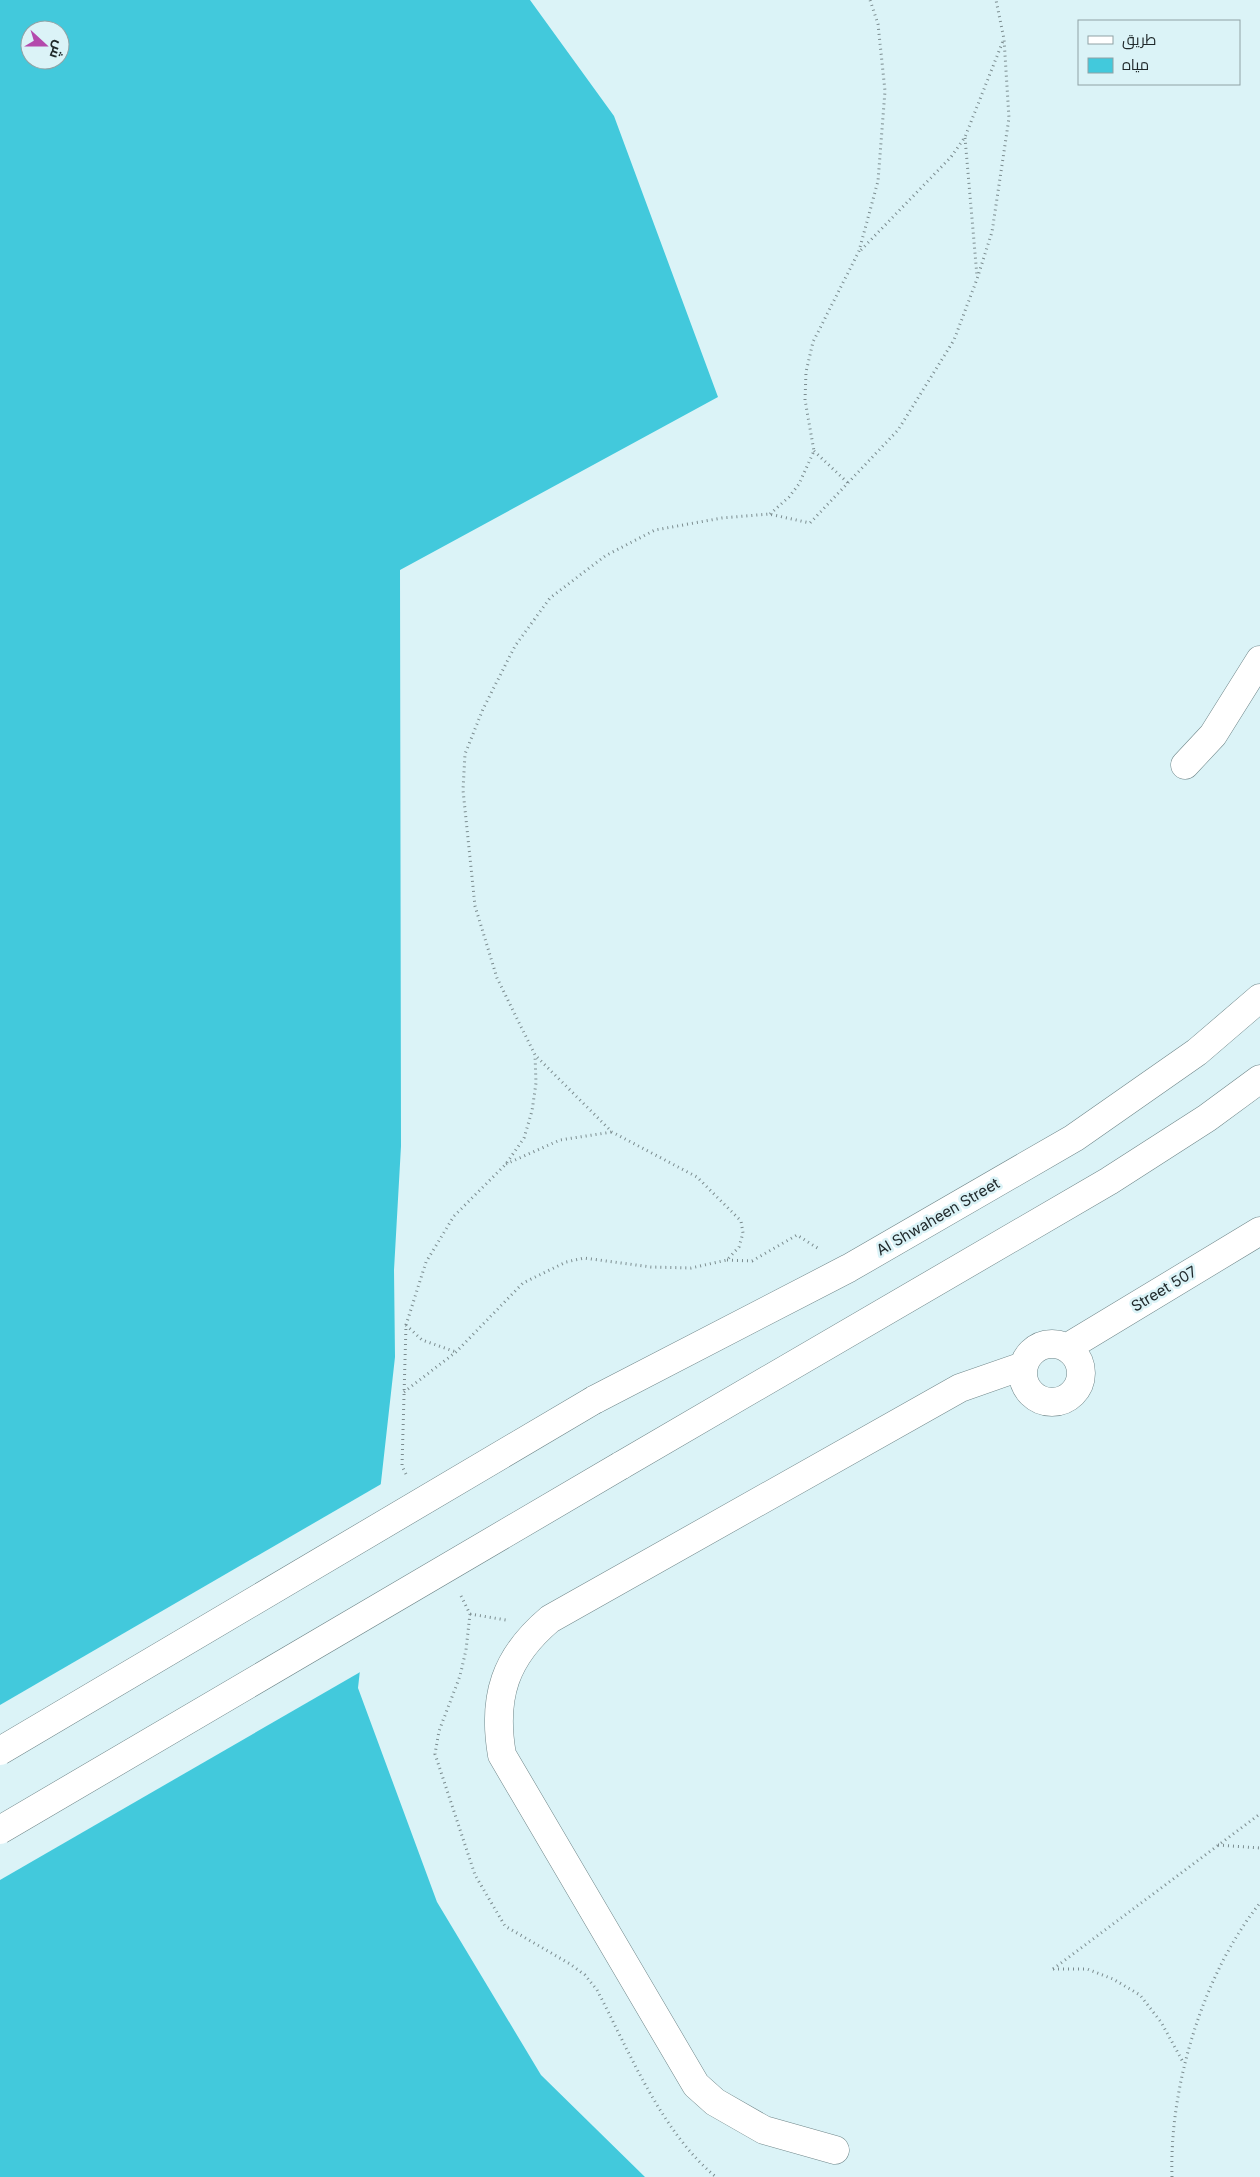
<svg xmlns="http://www.w3.org/2000/svg" width="1260" height="2177" font-family="Inter,Cairo,sans-serif">
<style>
.water{fill:#42c9dc;fill-rule:evenodd}
.pier{fill:#dbf3f7}
.lines{fill:none;stroke-linecap:round;stroke-linejoin:round}
.minor-casing{stroke:#6f8689;stroke-width:29}
.path{stroke:#7b8c8f;stroke-width:3;stroke-dasharray:1 4;stroke-linecap:butt}
.minor{stroke:#fff;stroke-width:28}
.minor-bridge-casing{stroke:#6f8689;stroke-width:29;stroke-linecap:butt}
.minor-bridge{stroke:#fff;stroke-width:28}
.labels{text-anchor:middle;stroke-width:5;stroke-linejoin:round;paint-order:stroke}
.street-label{font-size:15px;fill:#20292b;stroke:#dbf3f7}
</style>
<rect width="100%" height="100%" fill="#dbf3f7"/>
<path class="water" d="M0 0H530L614 116 718 397 400 570 401 1146 394 1270 395 1357 358 1688 437 1902 541 2075 645 2177H0ZM30 30H60V60H30Z"/>
<path class="pier" d="M383 1483 362 1671 0 1880V1705Z"/>
<g class="lines">
<defs>
<path id="minor" d="M1185 765 1213 735 1260 660
M1023 1373a29 29 0 1 1 58 0a29 29 0 1 1-58 0Z
M1068 1347 1260 1231
M594 1400 849 1268 1074 1138 1197 1052 1260 998
M620 1466 1109 1181 1207 1118 1260 1079
M835 2150 764 2130 715 2102 696 2085 502 1755C492 1697 505 1657 550 1619L960 1388 1023 1366"/>
</defs>
<use href="#minor" class="minor-casing"/>
<path class="path" d="M965 138 977 276
M861 250 951 157 965 137 1003 41
M814 451 848 483
M770 514 789 497 799 484 814 451 805 400 806 372 813 342 859 251 878 181 885 91 878 24 870 0
M506 1164 560 1140 612 1132
M727 1260 752 1261 797 1235 819 1249
M406 1325 422 1340 456 1352
M404 1392 456 1352 523 1283 566 1262 584 1258 651 1267 691 1268 727 1260 739 1247 743 1233 741 1221 697 1177 612 1132 535 1055
M406 1474 402 1466 406 1325 426 1262 454 1216 506 1164 524 1138 532 1111 536 1083 535 1055 497 978 475 906 463 790 465 754 483 709 515 646 550 598 605 556 655 530 722 518 769 514 810 523 898 430 954 340 977 279 992 232 1009 118 1004 39 996 0
M461 1596 470 1614 466 1650 460 1676 439 1731 435 1754 475 1875 505 1926 570 1964 585 1975 597 1990C629 2051 662 2133 716 2177
M470 1614 506 1620
M1218 1845 1260 1848
M1053 1969 1260 1814
M1053 1969H1087L1113 1979 1140 1995 1161 2022 1183 2062
M1172 2177C1169 2087 1203 1974 1260 1903"/>
<use href="#minor" class="minor"/>
<defs>
<path id="minor-bridge" d="M0 1751 594 1400
M0 1830 620 1466"/>
</defs>
<use href="#minor-bridge" class="minor-bridge-casing"/>
<use href="#minor-bridge" class="minor-bridge"/>
</g>
<g class="labels">
<g class="street-label">
<text transform="translate(938 1217) rotate(-30)" y="5">Al Shwaheen Street</text>
<text transform="translate(1164 1289) rotate(-31)" y="5">Street 507</text>
</g>
</g>
<rect x="1078" y="20" width="162" height="65" fill="#dbf3f7" stroke="#90a2a5"/>
<rect x="1088" y="36" width="25" height="8" fill="#ffffff" stroke="#90a2a5"/>
<text x="1122" y="45" font-size="15" fill="#20292b">طريق</text>
<rect x="1088" y="58" width="25" height="15" fill="#42c9dc" stroke="#90a2a5"/>
<text x="1122" y="70" font-size="15" fill="#20292b">مياه</text>
<g transform="translate(45 45) rotate(111)"><circle r="24" fill="#dbf3f7" stroke="#90a2a5"/>
<path d="M0-4L9 19L0 12L-9 19Z" fill="#b34aac"/>
<text y="-8" font-size="14" font-weight="bold" text-anchor="middle" fill="#20292b">ش</text>
</g>
</svg>
